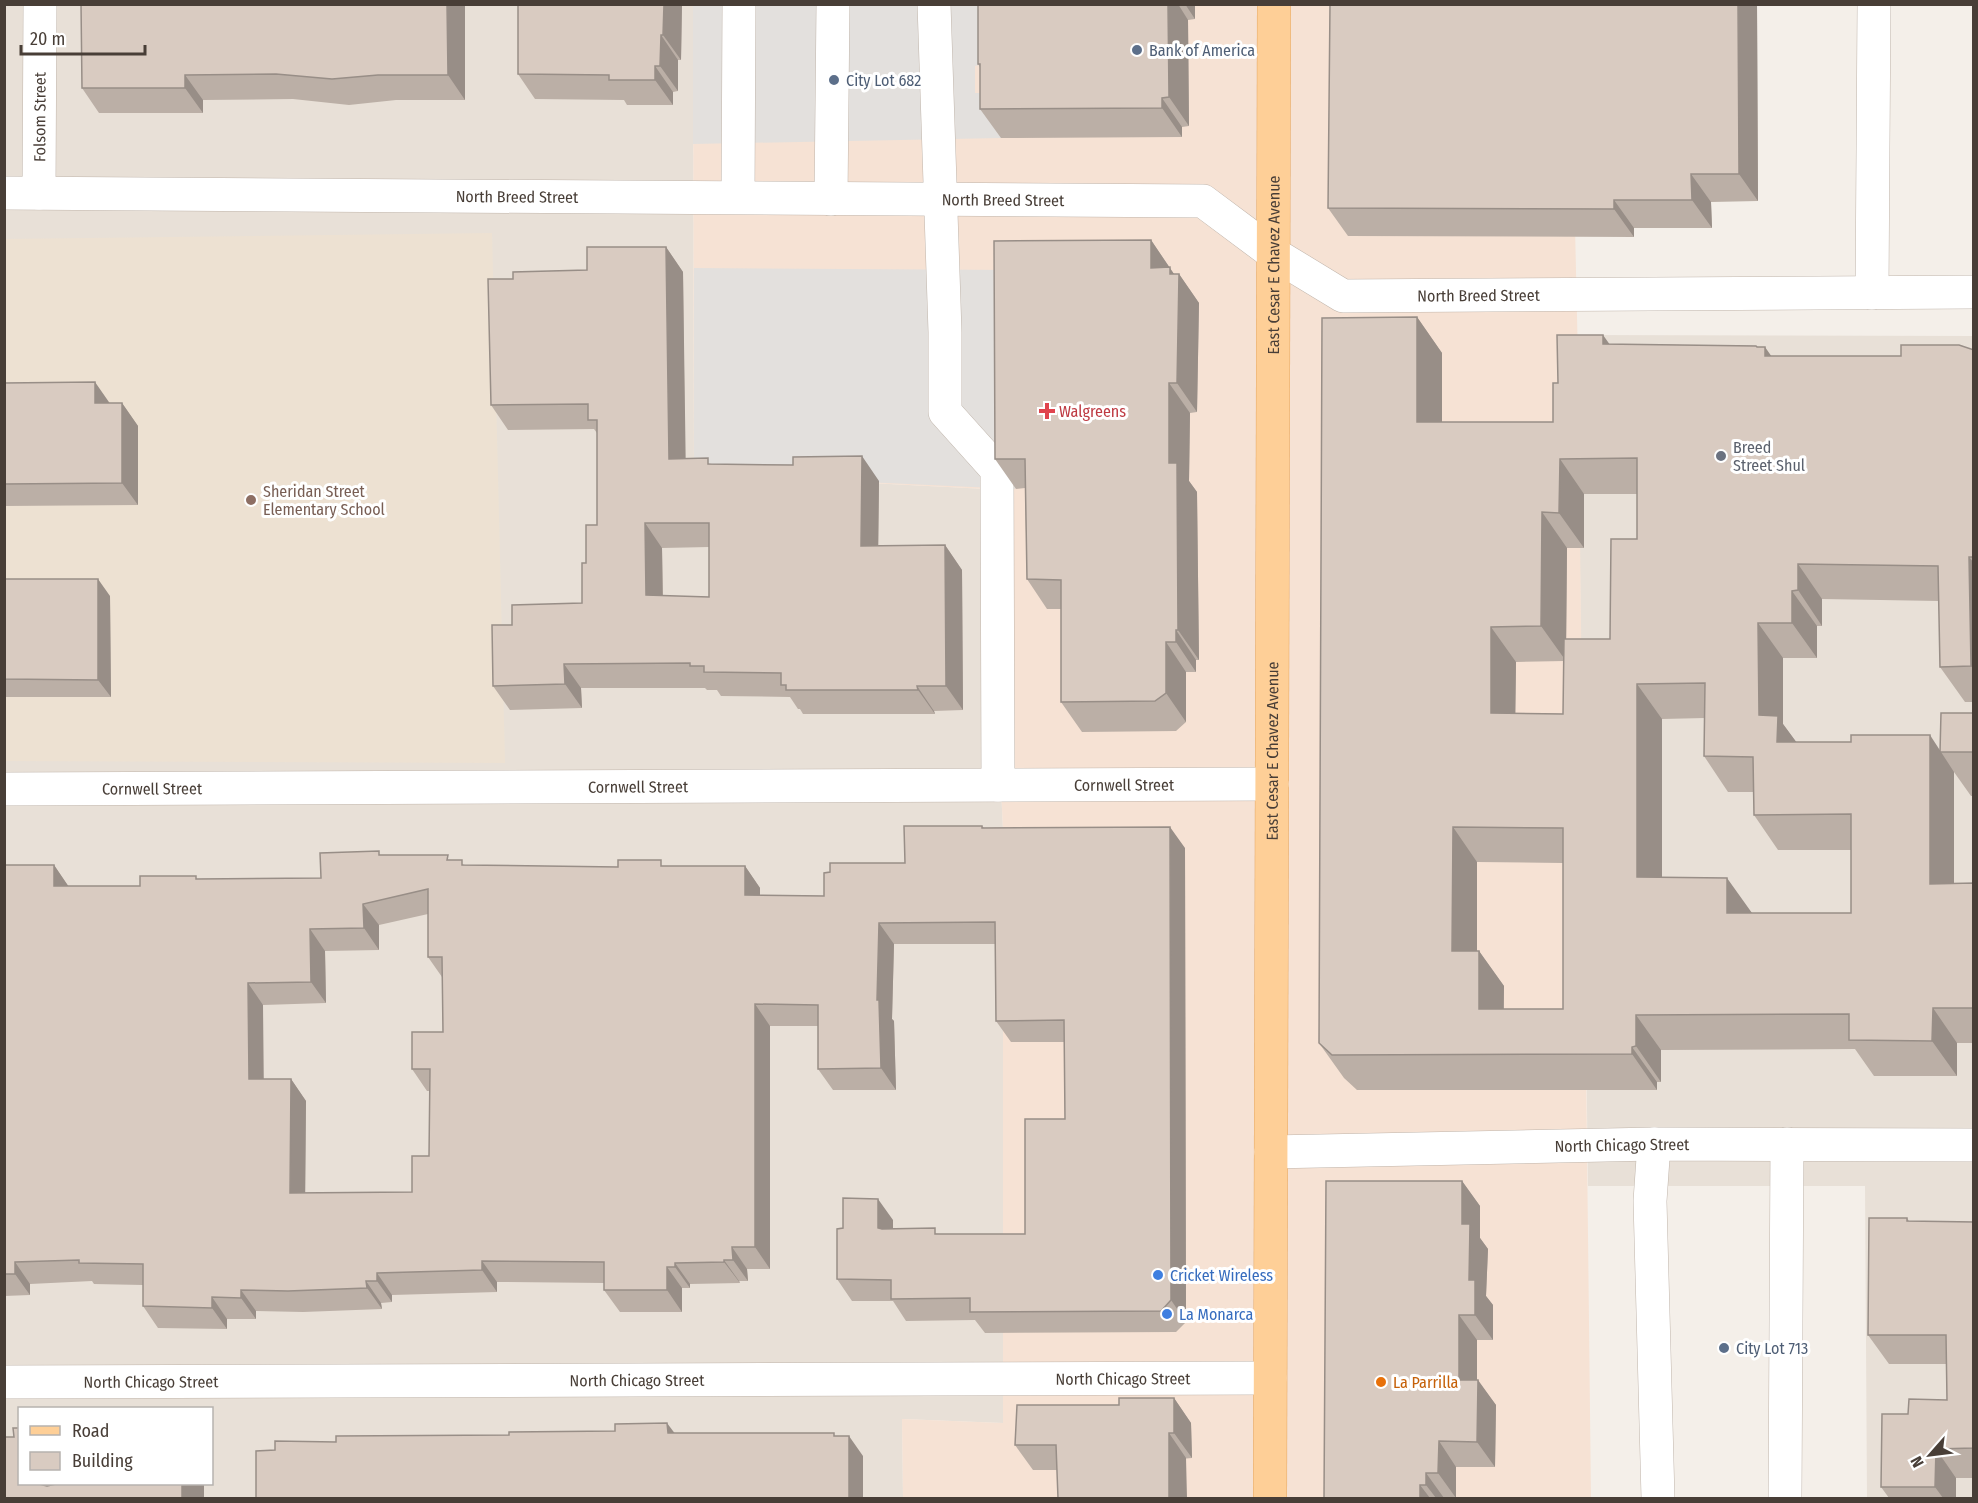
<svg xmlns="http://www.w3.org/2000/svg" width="1978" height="1503" font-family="'Fira Sans Condensed',sans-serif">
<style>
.residential{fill:#e8e0d7;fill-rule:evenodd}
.commercial{fill:#f6e2d4}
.education{fill:#ede1d2}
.parking{fill:#e3e0dd}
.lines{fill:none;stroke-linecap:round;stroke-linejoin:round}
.minor-casing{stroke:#c0b5ab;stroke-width:34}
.major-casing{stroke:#e5a966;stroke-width:34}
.minor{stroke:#fff;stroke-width:33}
.major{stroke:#fecf97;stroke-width:33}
.wall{fill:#bbafa6;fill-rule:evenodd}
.shaded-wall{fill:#988e87}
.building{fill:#d9cbc1;stroke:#988e87;stroke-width:1.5;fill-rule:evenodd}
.service-dot{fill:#5c6f8a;stroke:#fff;stroke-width:2}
.health-dot{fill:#e0444e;stroke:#fff;stroke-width:2}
.worship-dot{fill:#6b7280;stroke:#fff;stroke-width:2}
.education-dot{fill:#8d6e63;stroke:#fff;stroke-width:2}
.shop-dot{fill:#3f7fe0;stroke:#fff;stroke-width:2}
.food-dot{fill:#e8710a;stroke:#fff;stroke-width:2}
.labels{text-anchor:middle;stroke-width:6;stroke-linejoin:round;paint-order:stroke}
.service-label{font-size:16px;fill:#4e5e75;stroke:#fff;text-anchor:start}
.street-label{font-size:16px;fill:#483e37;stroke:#fff}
.health-label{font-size:16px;fill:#be3a42;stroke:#fff;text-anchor:start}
.worship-label{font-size:16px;fill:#5b616d;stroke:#fff;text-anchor:start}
.education-label{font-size:16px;fill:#785e54;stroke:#fff;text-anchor:start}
.shop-label{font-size:16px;fill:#366cbe;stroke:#fff;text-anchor:start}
.food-label{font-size:16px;fill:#c56008;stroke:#fff;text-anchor:start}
</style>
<rect width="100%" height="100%" fill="#f4efe9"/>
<path class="residential" d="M5 5H693L694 474 987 489 1003 830V1423L902 1419 903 1498H5ZM20 1408H212V1484H20Z
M1577 335 1973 336V1498H1867L1865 1186H1588Z"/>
<path class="commercial" d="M693 5H1570L1578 360 1591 1498H903L902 1419 1003 1423V830L987 489 694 474Z"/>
<path class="education" d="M492 233 505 763 5 761 4 239Z"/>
<path class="parking" d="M693 5H998L1000 60 975 66V93H1000L1001 138 693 144Z
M694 268 1014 270 1015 489 694 474Z"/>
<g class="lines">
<defs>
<g id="minor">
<path d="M934 4 945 332V412L997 470 998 785"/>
<path id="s1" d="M4 193 1203 201 1274 254 1343 296 1974 292"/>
<path id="s2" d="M39 193 40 4"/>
<path d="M738 197 739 4"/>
<path d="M831 199 833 4"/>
<path d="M1872 293 1874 4"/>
<path id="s3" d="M4 789 1272 784"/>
<path d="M1654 1144 1650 1201 1658 1498"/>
<path id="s4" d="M1271 1152 1654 1144 1974 1145"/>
<path id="s5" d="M4 1382 1270 1378"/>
<path d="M1785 1498 1787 1144"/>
</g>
<g id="major">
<path id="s6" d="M1270 1498 1274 4"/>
</g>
</defs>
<use href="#minor" class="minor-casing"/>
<use href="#major" class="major-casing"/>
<use href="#minor" class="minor"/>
<use href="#major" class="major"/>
</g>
<path class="wall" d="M81 4H465V100H396L349 105 293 99 203 100V113H99L82 88Z
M682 4 681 60H678V91L673 92V105H627L624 100 535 99 518 74Z
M978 4H1195V19L1188 20 1189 126 1182 127V137L1001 138 980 109V67L978 64Z
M1757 4 1758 201 1711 202 1712 228H1634V237L1348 236 1328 208Z
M1151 240 1174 274H1179L1199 303 1197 412 1190 413 1189 481 1197 492 1199 660H1196V672H1186V722L1176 731 1082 732 1061 702V609H1047L1027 579 1025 488 1016 489 995 459Z
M666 247 683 272 685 459 712 464 879 481 878 546 945 545 962 570 963 710 934 711 935 714H803L800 709H798L790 697 721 696 717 690H707L705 688H581L582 708 510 710 493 686 512 625 582 603 586 563 597 525V433L594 429 508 430 491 405 587 270ZM709 547V597L663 596 662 548Z
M1417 317 1442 353V422H1553L1558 383 1609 344 1756 346 1758 347 1771 356H1901L1974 350V702H1965L1940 667 1939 601 1822 599V626H1817V658H1783V724L1796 742 1940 750 1974 713V796H1971L1954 772V884L1974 883V1043H1957V1076H1874L1855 1049 1661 1050V1082H1657V1090H1357L1344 1078 1319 1043ZM1584 494H1637V539L1610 639H1566L1567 548H1584ZM1564 661 1563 714 1515 713 1516 662ZM1705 718 1704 756 1728 792H1754V815L1778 850H1851V913H1752L1662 877V719ZM1477 862 1563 863V1009H1504V986L1479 951H1477Z
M4 383 109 403H122L138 426V505L4 506Z
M4 579 110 596 111 697H4Z
M982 826 984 828 1185 848 1186 1322 1176 1332 985 1333 975 1320 906 1321 893 1301H852L837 1279 893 1220V1229L940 1234H1025L1065 1119 1064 1042H1011L996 1021 995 944H894L892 1019 894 1021 896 1090H833L818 1069V1026H770V1269H747L748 1281H739L740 1283 690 1284V1288H682V1312H620L604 1290V1283L497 1282V1292L392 1295V1302L381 1303 382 1309 303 1312 256 1311V1319H227V1329L158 1328 143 1306V1285L94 1284 92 1281 30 1284V1295L4 1296V865H54L68 886H140L199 879 321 878 382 855 451 860 465 865 618 867 745 866 760 888V895L824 896 830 872 905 863ZM428 914V957L442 977 443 1032 412 1069 427 1091H429V1156L412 1192 305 1193 306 1101 291 1079H263V1005L326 1003 325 951 379 950V925Z
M1462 1181 1480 1206V1238L1488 1249 1486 1296 1493 1305V1340H1477V1380L1496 1405 1495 1467H1456V1498H1324Z
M1907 1218 1909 1221 1974 1222V1478H1956V1498H1889L1881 1487 1908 1414 1947 1400 1946 1364H1889L1868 1335Z
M1174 1398 1191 1423 1192 1458 1057 1470H1033L1015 1445 1119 1405Z"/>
<path class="shaded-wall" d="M447 4H465V100L448 75Z
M664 4H682L681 60 663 35Z
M1168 4H1178L1188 20 1189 126 1169 97Z
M1185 4H1195V19Z
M1738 4H1757L1758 201 1739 174Z
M661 35 678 60V91L660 66Z
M655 66 673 92V105L655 80Z
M185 75 203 100V113L185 88Z
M1162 98 1182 127V137L1162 108Z
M1691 174 1711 202 1712 228 1692 200Z
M1614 200 1634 228V237L1614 209Z
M1151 240 1178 280 1179 274 1199 303 1197 412 1177 383 1151 268Z
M666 247 683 272 686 483 669 459Z
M1417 317 1442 353V457L1417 422Z
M1603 335 1628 370 1603 344Z
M1765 347 1790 383 1765 356Z
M95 382 111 405 95 403Z
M1169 383 1190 413 1189 481 1197 492 1199 660 1178 630 1169 463Z
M122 403 138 426V505L122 483Z
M862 456 879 481 878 570 861 546Z
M1560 459 1584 494V548L1559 513Z
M1542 512 1567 548 1566 661 1541 626Z
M645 523 662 548 663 620 646 595Z
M945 545 962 570 963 710 946 686Z
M1969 557 1974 563V670L1971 666Z
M1798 564 1822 599V626L1798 590Z
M98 579 110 596 111 697 98 680Z
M1792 591 1817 626V658L1792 623Z
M1758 623 1783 658V724L1803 751 1802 777 1759 715Z
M1491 627 1516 662 1515 748 1491 713Z
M1176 630 1196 660V672L1176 642Z
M1166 642 1186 672V722L1166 693Z
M564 664 581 688 582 708 565 684Z
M1637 684 1662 719V913L1637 877Z
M917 686 934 711 935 714 918 690Z
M1930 735 1954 772V919L1930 884Z
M1170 827 1185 848 1186 1322 1171 1300Z
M1453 827 1477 862V986L1452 951Z
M54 865 69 887 54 886Z
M745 866 760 888V917L745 895Z
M1727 878 1752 913H1727Z
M363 904 379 925V950L364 928Z
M879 923 894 944 892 1019 894 1021 896 1090 881 1068 877 1000Z
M310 929 325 951 326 1003 311 982Z
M1479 951 1504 986 1503 1044 1479 1009Z
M248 983 263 1005 264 1101 249 1079Z
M755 1004 770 1026V1269L755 1247Z
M1933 1008 1957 1043V1076L1932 1041Z
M1636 1015 1661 1050V1082L1636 1046Z
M1632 1047 1657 1082V1090L1632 1054Z
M291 1079 306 1101 305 1215 290 1193Z
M1462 1181 1480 1206V1238L1488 1249 1486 1296 1493 1305V1340L1475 1315 1469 1280 1462 1224Z
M878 1199 893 1220V1249L878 1228Z
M732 1247 747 1269 748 1281 733 1260Z
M724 1260 739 1281 740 1283 724 1262Z
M482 1261 497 1282V1292L482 1270Z
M15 1262 30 1284V1295L15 1274Z
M675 1263 690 1284V1288L675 1267Z
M667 1267 682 1288V1312L667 1290Z
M377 1273 392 1295V1302L377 1281Z
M366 1281 381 1303 382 1309 367 1288Z
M241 1290 256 1311V1319L241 1298Z
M212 1297 227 1319V1329L212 1308Z
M1459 1315 1477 1340V1405L1459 1380Z
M1478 1380 1496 1405 1495 1467 1477 1442Z
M1174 1398 1191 1423 1192 1458 1174 1433Z
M667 1423 682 1443 668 1433Z
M1169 1433 1186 1458 1187 1498H1169Z
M849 1436 863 1456V1498H849Z
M1439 1441 1456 1467V1498L1438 1473Z
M1936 1449 1956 1478V1498H1943L1935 1487Z
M1426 1473 1444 1498H1436L1426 1485Z
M36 1484H50L52 1498Z
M182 1484H203L204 1485V1498H182Z
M1420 1485 1430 1498H1420Z"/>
<path class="building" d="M81 4H447L448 75H378L332 79 276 74 185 75V88H82Z
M518 4H664L663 35H661L660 66H655V80H609V75L518 74Z
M978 4H1168L1169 97 1162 98V108L980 109V64H978Z
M1330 4H1738L1739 174H1691L1692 200H1614V209L1328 208Z
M1151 240V268L1170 267V274H1179L1177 383H1169V463H1177L1178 630H1176V642H1166V693L1155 701 1061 702V580L1027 579 1025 459H995L994 241Z
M587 247H666L669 459 708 458V464L793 465V457L862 456 861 546 945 545 946 686H917L918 690H786V685H781V673L704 672V666H690V663L564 664 565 684 493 686 492 625H512V605L582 603V563H586V525H597V420H588V404L491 405 488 279H513V272L587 270ZM645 523H709V597L646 595Z
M1417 317V422H1553V383H1558L1557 335H1603V344L1756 346 1757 347H1765V356H1901V345H1959L1974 350V557H1969L1971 666 1940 667 1938 566 1798 564V590L1792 591V623H1758L1759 715 1778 716 1777 742H1851V735H1930V884L1974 883V1008H1933L1932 1041 1849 1040V1014L1636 1015V1046L1632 1047V1054L1332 1055 1319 1043 1322 318ZM1637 458V539H1611L1610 639H1564L1563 714 1491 713V627L1541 626 1542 512 1559 513 1560 459ZM1705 683 1704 756 1753 757 1754 815 1851 814V913H1727V878L1637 877V684ZM1453 827 1563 828V1009H1479V951H1452Z
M95 382V403H122V483L4 484V383Z
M4 579H98V680L4 679Z
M1941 713H1974V752H1940Z
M904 826H982V828L1170 827 1171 1300 1161 1311 970 1312V1298L891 1299V1280L837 1279V1229L843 1228V1198L878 1199V1228L882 1229 935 1228V1234H1025V1119H1065L1064 1020 996 1021 995 922 879 923 877 1000H879L881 1068 818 1069V1005L755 1004V1247H732L733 1260H724V1262L675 1263V1267H667V1290H604V1262L482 1261V1270L377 1273V1281H366L367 1288 288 1291 241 1290V1298L212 1297V1308L143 1306V1264L79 1263V1260L15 1262V1274H4V865H54V886H140V876H196V879L321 878 320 853 379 851V855H448L447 860H462V865L618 867V860H661V866H745V895L824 896V873L830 872V863H905ZM428 889V957H442L443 1032H412V1069H430L429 1156H412V1192L290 1193 291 1079H249L248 983 311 982 310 929 364 928 363 904Z
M1326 1181H1462V1224H1470L1469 1280H1475V1315H1459V1380H1478L1477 1442 1439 1441 1438 1473H1426V1485H1420V1498H1324Z
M1869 1218H1907V1221L1974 1222V1448L1936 1449 1935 1487H1881L1882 1414H1908L1909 1399 1947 1400 1946 1335H1868Z
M1119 1398H1174V1433H1169V1498H1058L1056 1445H1015L1017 1405H1119Z
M667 1423 668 1433H834V1436H849V1498H256V1451L275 1450V1441L336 1442V1436L509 1435V1432L615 1431V1424Z
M13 1428H20V1484H39L47 1486 56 1484H182V1498H4V1437H14Z"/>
<g class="service-dot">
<circle cx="1137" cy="50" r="6"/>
<circle cx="834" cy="80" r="6"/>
<circle cx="1724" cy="1348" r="6"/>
</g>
<path class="health-dot" d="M1044 402h6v6h6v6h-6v6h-6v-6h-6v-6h6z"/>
<circle class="worship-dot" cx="1721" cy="456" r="6"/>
<circle class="education-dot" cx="251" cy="500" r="6"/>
<g class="shop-dot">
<circle cx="1158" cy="1275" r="6"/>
<circle cx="1167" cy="1314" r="6"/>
</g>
<circle class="food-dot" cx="1381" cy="1382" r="6"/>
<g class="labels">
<g class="service-label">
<text x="1149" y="56">Bank of America</text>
<text x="846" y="86">City Lot 682</text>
<text x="1736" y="1354">City Lot 713</text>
</g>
<g class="street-label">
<text dy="6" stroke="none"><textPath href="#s2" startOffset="76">Folsom Street</textPath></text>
<text dy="6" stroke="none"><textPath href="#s1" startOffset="513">North Breed Street</textPath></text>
<text dy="6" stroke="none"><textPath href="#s1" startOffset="999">North Breed Street</textPath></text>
<text dy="6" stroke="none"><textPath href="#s6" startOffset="1233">East Cesar E Chavez Avenue</textPath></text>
<text dy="6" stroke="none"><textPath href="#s1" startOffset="1504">North Breed Street</textPath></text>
<text dy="6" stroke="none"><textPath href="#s6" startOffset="747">East Cesar E Chavez Avenue</textPath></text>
<text dy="6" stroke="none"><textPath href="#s3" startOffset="1120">Cornwell Street</textPath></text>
<text dy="6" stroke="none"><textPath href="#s3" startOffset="634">Cornwell Street</textPath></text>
<text dy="6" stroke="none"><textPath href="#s3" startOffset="148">Cornwell Street</textPath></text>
<text dy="6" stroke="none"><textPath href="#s4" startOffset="351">North Chicago Street</textPath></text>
<text dy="6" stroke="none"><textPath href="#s5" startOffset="1119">North Chicago Street</textPath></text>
<text dy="6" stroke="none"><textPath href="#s5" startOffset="633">North Chicago Street</textPath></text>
<text dy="6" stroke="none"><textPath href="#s5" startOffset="147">North Chicago Street</textPath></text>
</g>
<g class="health-label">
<text x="1059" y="417">Walgreens</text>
</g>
<g class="worship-label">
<text x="1733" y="453">Breed<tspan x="1733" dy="18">Street Shul</tspan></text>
</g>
<g class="education-label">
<text x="263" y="497">Sheridan Street<tspan x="263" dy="18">Elementary School</tspan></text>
</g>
<g class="shop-label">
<text x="1170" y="1281">Cricket Wireless</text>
<text x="1179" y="1320">La Monarca</text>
</g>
<g class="food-label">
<text x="1393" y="1388">La Parrilla</text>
</g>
</g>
<rect width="1978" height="1503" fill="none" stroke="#483e37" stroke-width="12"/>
<rect x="18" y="1407" width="195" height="78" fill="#ffffff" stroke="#b6b2af" stroke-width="1.5"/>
<rect x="30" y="1426" width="30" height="9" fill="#fecf97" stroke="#b6b2af" stroke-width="1.5"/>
<text x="72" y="1437" font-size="18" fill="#483e37">Road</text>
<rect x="30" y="1452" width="30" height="18" fill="#d9cbc1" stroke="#b6b2af" stroke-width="1.5"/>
<text x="72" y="1467" font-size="18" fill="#483e37">Building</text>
<g transform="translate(1930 1455) rotate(242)" stroke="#ffffff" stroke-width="4.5" paint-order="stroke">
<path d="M0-4.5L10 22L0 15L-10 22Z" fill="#483e37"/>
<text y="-9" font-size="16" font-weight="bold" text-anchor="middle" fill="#483e37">N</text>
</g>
<path d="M21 45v9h124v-9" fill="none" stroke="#483e37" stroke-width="3"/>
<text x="30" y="45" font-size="18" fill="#483e37" stroke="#ffffff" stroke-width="4.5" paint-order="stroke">20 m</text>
</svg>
